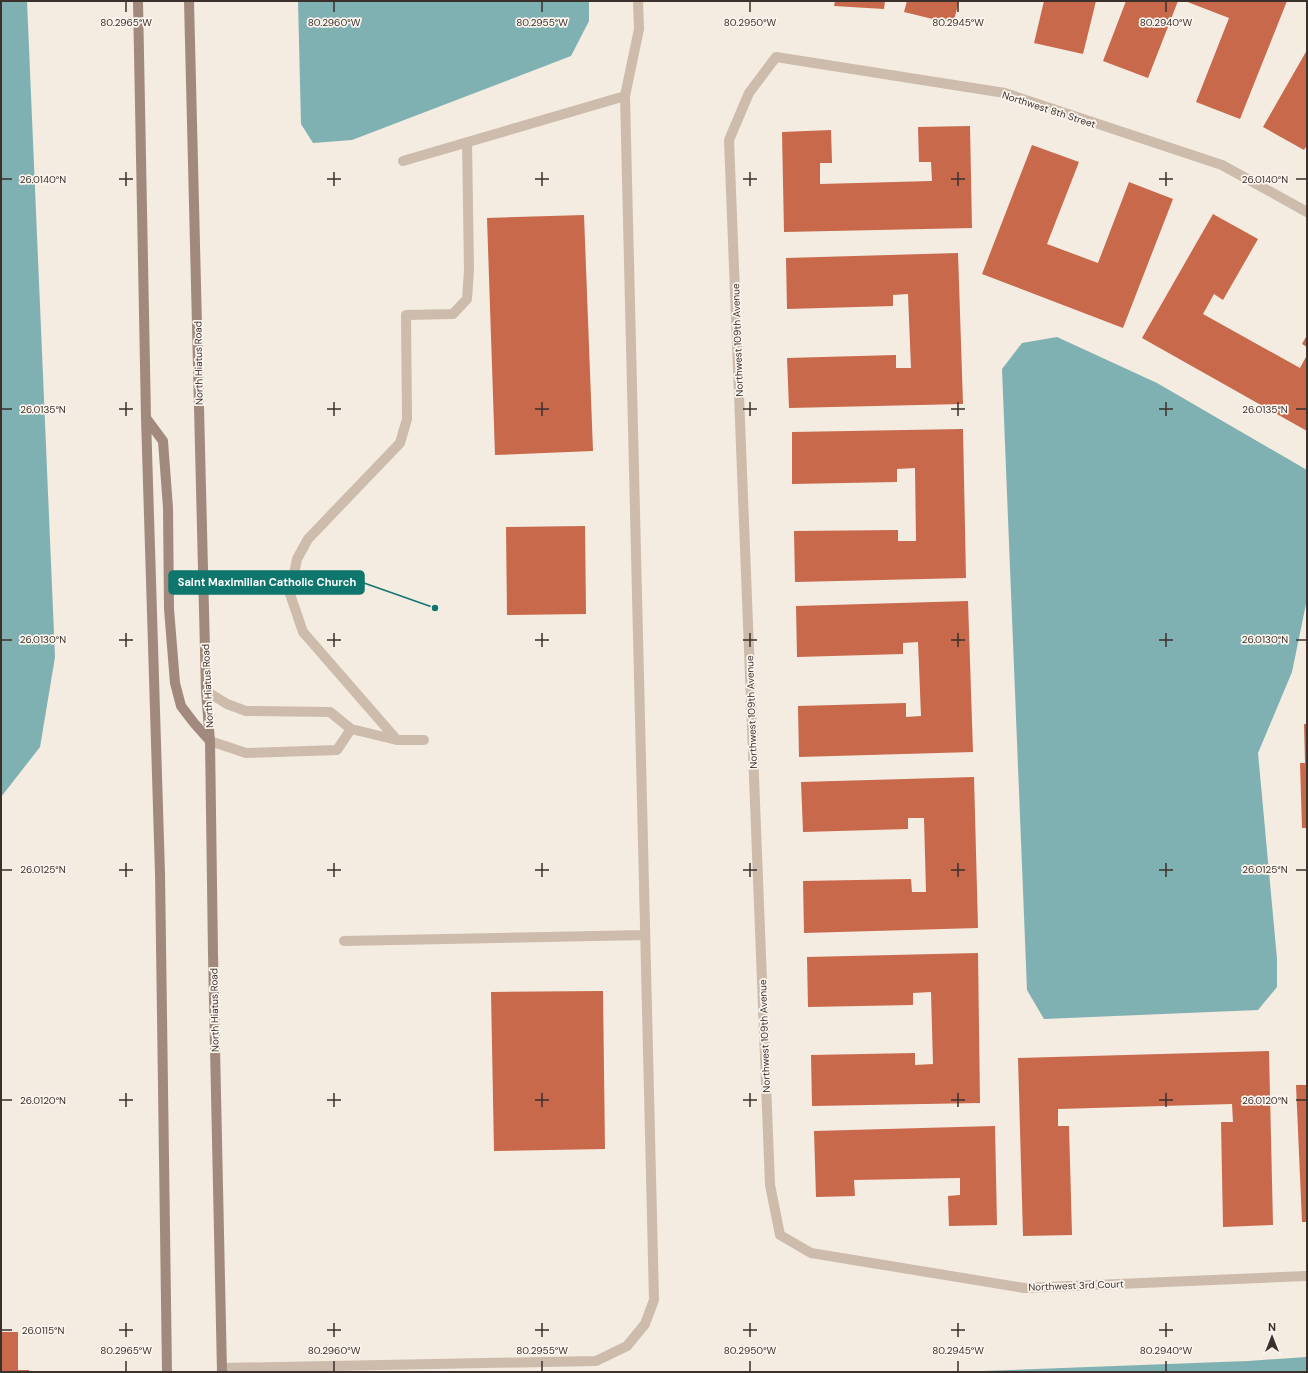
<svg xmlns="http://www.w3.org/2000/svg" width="1308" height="1373" font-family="'DM Sans',sans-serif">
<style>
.water{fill:#7fb0b2}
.building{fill:#c8694b}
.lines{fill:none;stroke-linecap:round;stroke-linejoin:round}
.service{stroke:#cdbbac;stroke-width:10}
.minor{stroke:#cdbbac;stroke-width:10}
.secondary{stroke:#a18a7d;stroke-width:10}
.ticks{fill:none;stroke:#3b302b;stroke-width:1.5}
.labels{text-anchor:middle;stroke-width:3.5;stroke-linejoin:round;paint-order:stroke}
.street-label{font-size:10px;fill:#3b302b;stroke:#fbf5ee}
.ticks-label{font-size:10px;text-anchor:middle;fill:#3b302b;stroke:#fbf5ee;stroke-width:3.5;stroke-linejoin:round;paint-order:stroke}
.leader{fill:none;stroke:#0f766e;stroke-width:1.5}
.callout-dot{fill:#0f766e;stroke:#fbf5ee;stroke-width:1.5}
.callout{fill:#0f766e;stroke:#0f766e;stroke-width:1.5}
.callout-label{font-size:11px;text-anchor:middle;font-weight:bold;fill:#fff}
</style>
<rect width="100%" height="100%" fill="#f4ebe1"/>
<path class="water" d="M1 1H27L55 657 40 747 1 797Z
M298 1H589V21L571 56 352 140 313 143 301 124Z
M1057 337 1157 383 1307 470V599L1292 672 1258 753 1277 959V987L1258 1010 1044 1019 1027 990 1002 369 1022 343Z
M1307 1357V1372H981L982 1371 1248 1361Z"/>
<path class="building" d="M835 1H885L884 9 834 6Z
M907 1H959L953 24 904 12Z
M1044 1H1096L1083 54 1034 43Z
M1126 1H1178L1148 78 1103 61Z
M1185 1H1287L1240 119 1196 102 1229 18Z
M1307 50V145L1304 150 1263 127Z
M970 126 972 228 784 232 782 132 831 130 832 163H820V184L932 181 931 162H919L918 127Z
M1032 145 1079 162 1047 244 1098 263 1129 182 1173 199 1123 328 982 274Z
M1213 214 1258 239 1223 300 1214 294 1203 314 1300 368 1307 355V431L1142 338Z
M584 215 593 451 495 455 487 218Z
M958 253 963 404 789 408 787 358 896 355V368H911L908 294 893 295V306L787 309 786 258Z
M1307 335V347L1302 344Z
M963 429 966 578 795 582 794 531 898 530V541H916L915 468 897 469V482L792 484V432Z
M585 526 586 614 507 615 506 527Z
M968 601 973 752 799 757 798 706 906 703V717L921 716 918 642 903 643V654L797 657 796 606Z
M1304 724H1307V828H1302L1300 763H1305Z
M974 777 978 928 804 933 803 881 911 879 912 892H926L924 818H908V829L803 832 801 782Z
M978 953 980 1103 812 1106 811 1055 915 1053V1065L933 1064 931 992 913 993V1005L808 1007 807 957Z
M603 991 605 1149 494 1151 491 992Z
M1269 1051 1273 1225 1223 1227 1221 1122H1233L1232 1104 1058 1109V1126H1069L1072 1235 1023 1236 1018 1058Z
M1296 1085H1307V1222H1302Z
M995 1126 997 1225 949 1226 948 1196 960 1195V1178L854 1180 855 1196 816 1197 814 1131Z
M1 1332H18V1370H29V1372H1Z"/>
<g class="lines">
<path class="service" d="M403 161 625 96
M206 691 227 704 246 711 330 712 351 729 397 740H424
M397 740 303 632 290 594 297 559 308 539 400 443 407 419 406 315 453 314 467 299 469 270 467 142
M210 741 246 753 337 750 351 729
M344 941 645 935
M222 1368 596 1361 627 1346 645 1324 654 1300 625 96 639 29 638 1"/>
<path class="minor" d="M1307 212 1222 165 1005 93 776 57 749 93 729 140 770 1185 780 1235 811 1253 1024 1288 1307 1276"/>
<path class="secondary" d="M138 1 146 418 160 873 167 1372
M189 1 206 691 210 741 213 954 222 1372
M146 418 163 441 168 508 169 609 175 683 181 706 194 723 210 741"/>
</g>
<path class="ticks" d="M126 2V12M334 2V12M542 2V12M750 2V12M958 2V12M1166 2V12M126 172V186M334 172V186M542 172V186M750 172V186M958 172V186M1166 172V186M2 179H12M119 179H133M327 179H341M535 179H549M743 179H757M951 179H965M1159 179H1173M1296 179H1306M126 402V416M334 402V416M542 402V416M750 402V416M958 402V416M1166 402V416M2 409H12M119 409H133M327 409H341M535 409H549M743 409H757M951 409H965M1159 409H1173M1296 409H1306M126 633V647M334 633V647M542 633V647M750 633V647M958 633V647M1166 633V647M2 640H12M119 640H133M327 640H341M535 640H549M743 640H757M951 640H965M1159 640H1173M1296 640H1306M126 863V877M334 863V877M542 863V877M750 863V877M958 863V877M1166 863V877M2 870H12M119 870H133M327 870H341M535 870H549M743 870H757M951 870H965M1159 870H1173M1296 870H1306M126 1093V1107M334 1093V1107M542 1093V1107M750 1093V1107M958 1093V1107M1166 1093V1107M2 1100H12M119 1100H133M327 1100H341M535 1100H549M743 1100H757M951 1100H965M1159 1100H1173M1296 1100H1306M126 1323V1337M334 1323V1337M542 1323V1337M750 1323V1337M958 1323V1337M1166 1323V1337M2 1330H12M119 1330H133M327 1330H341M535 1330H549M743 1330H757M951 1330H965M1159 1330H1173M126 1361V1371M334 1361V1371M542 1361V1371M750 1361V1371M958 1361V1371M1166 1361V1371"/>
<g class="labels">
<g class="street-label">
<text transform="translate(1049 109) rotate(18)" y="4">Northwest 8th Street</text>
<text transform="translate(737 340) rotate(-92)" y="4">Northwest 109th Avenue</text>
<text transform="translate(198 363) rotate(-91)" y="4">North Hiatus Road</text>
<text transform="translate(207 686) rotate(-93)" y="4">North Hiatus Road</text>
<text transform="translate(751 712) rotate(-92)" y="4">Northwest 109th Avenue</text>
<text transform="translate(214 1010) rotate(-91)" y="4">North Hiatus Road</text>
<text transform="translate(764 1036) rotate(-92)" y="4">Northwest 109th Avenue</text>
<text transform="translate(1076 1285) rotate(-2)" y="4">Northwest 3rd Court</text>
</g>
</g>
<g class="ticks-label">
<text x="126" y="26">80.2965°W</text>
<text x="334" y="26">80.2960°W</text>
<text x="542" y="26">80.2955°W</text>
<text x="750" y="26">80.2950°W</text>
<text x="958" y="26">80.2945°W</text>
<text x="1166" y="26">80.2940°W</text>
<text x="43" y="183">26.0140°N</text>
<text x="1265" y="183">26.0140°N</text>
<text x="43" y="413">26.0135°N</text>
<text x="1265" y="413">26.0135°N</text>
<text x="43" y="643">26.0130°N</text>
<text x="1265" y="643">26.0130°N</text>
<text x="43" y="873">26.0125°N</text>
<text x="1265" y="873">26.0125°N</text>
<text x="43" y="1104">26.0120°N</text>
<text x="1265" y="1104">26.0120°N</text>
<text x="43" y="1334">26.0115°N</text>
<text x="126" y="1354">80.2965°W</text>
<text x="334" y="1354">80.2960°W</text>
<text x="542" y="1354">80.2955°W</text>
<text x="750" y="1354">80.2950°W</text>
<text x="958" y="1354">80.2945°W</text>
<text x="1166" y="1354">80.2940°W</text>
</g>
<path class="leader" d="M435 608L364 583"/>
<circle class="callout-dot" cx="435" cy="608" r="4"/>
<rect class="callout" x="169" y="571" width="195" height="23" rx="4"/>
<g class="callout-label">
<text x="267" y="586">Saint Maximilian Catholic Church</text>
</g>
<rect width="1308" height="1373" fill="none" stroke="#3b302b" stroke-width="4"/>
<g transform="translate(1272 1337)" stroke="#fbf5ee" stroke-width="3" paint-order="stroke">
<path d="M0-3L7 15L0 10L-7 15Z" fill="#3b302b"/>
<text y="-6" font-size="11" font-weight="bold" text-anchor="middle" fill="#3b302b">N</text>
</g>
</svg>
